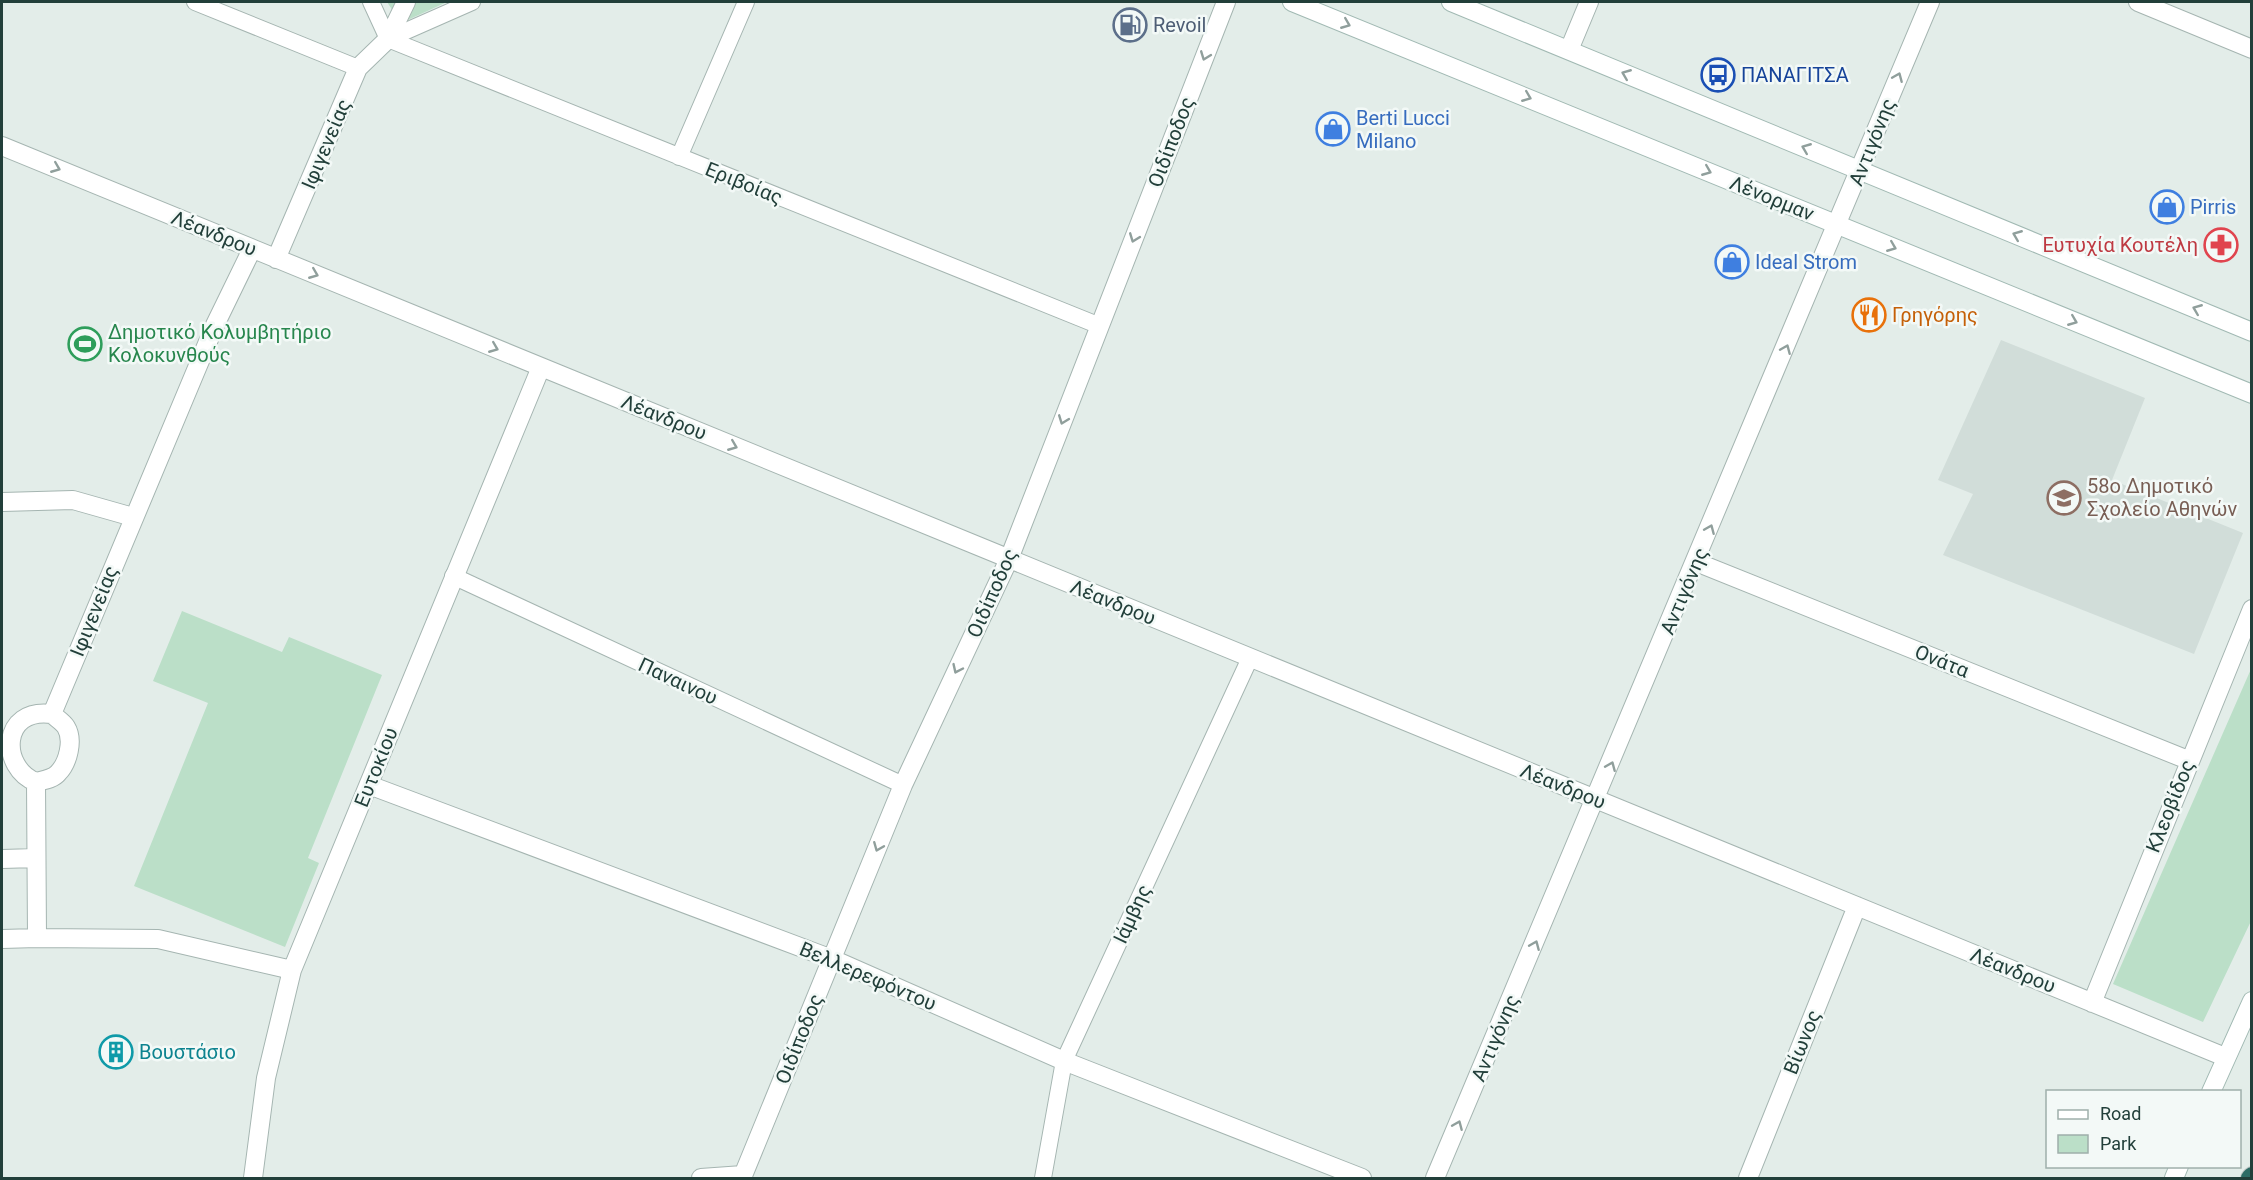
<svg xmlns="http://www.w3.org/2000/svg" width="2253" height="1180" font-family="Roboto,sans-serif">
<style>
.built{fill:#d1ddd9}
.green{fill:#bbdfc8}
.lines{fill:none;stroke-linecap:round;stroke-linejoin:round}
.lane-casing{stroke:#a5b5b1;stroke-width:18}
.street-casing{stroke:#a5b5b1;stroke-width:20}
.secondary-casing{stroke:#a1b9b3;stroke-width:20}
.highway-casing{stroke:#c1c9c8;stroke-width:20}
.lane{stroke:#fff;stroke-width:16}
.street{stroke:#fff;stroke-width:18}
.secondary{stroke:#fff;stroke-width:18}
.highway{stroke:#2d6c65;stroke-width:18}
.oneway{stroke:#909f9c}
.labels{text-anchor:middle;stroke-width:5;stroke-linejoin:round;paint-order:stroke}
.service-label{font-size:20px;fill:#4e5e75;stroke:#f3f9f7;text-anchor:start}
.transit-label{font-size:20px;fill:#164399;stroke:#f3f9f7;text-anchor:start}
.shop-label{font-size:20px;fill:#366cbe;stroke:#f3f9f7;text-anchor:start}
.street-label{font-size:20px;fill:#223f3a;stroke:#f3f9f7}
.health-label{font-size:20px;fill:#be3a42;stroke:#f3f9f7;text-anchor:end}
.food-label{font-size:20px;fill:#c56008;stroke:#f3f9f7;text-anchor:start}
.leisure-label{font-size:20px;fill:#27864d;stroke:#f3f9f7;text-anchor:start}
.education-label{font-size:20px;fill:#785e54;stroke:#f3f9f7;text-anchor:start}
.culture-label{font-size:20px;fill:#0d838f;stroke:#f3f9f7;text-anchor:start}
</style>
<rect width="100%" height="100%" fill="#e3ede9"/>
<path class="built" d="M2001 340 2145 398 2112 480 2243 533 2194 654 1943 555 1973 494 1938 480Z"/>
<path class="green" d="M387 2H447L401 23Z
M182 611 282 652 289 637 382 675 308 858 319 863 285 947 134 886 208 703 153 681Z
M2251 669V921L2203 1022 2113 984Z"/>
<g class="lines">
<defs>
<path id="lane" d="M195 2 358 68
M371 2 388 39
M388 39 1100 326
M388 39 472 2
M679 157 746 2
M453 576 903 785
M1043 1178 1064 1061 1250 658"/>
<path id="street" d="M2138 2 2252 49
M1569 50 1589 2
M2 146 2225 1057
M276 259 358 68 388 39 406 2
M2 502 73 500 133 517
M1696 562 2188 760
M36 782C0 768 0 707 52 714
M369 785 832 959 1064 1061 1362 1178
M2 859 36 858
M37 938 158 939 292 970
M2 939 37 938 36 782C44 780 53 779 58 773 68 763 74 740 66 727 63 722 56 718 52 714L215 325 252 249
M2092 1003 2252 609
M253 1178 266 1078 292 970 541 367
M701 1178 743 1175
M742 1178 903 785 1009 559 1226 2
M1435 1178 1930 2
M1748 1178 1857 906"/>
<path id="secondary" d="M1292 2 2252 394
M1451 2 2252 332
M2211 1092 2252 1001
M2174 1178 2179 1166"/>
<path id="highway" d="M2250 1178 2252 1176"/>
</defs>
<use href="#lane" class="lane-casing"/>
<use href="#street" class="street-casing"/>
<use href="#secondary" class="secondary-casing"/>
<use href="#highway" class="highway-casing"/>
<use href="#lane" class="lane"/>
<use href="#street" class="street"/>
<use href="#secondary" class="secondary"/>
<use href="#highway" class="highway"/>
</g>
<defs><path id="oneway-chevron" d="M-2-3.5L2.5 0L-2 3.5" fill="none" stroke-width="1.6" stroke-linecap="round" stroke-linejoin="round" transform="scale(1.5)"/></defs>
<g class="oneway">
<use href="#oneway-chevron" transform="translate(1346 24) rotate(22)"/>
<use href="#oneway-chevron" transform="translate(1205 56) rotate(111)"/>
<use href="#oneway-chevron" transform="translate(1626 74) rotate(-158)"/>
<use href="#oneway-chevron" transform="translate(1898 77) rotate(-67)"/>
<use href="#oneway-chevron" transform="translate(1527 97) rotate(22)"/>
<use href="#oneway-chevron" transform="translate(1806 148) rotate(-158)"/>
<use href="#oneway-chevron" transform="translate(56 168) rotate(22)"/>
<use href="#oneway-chevron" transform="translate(1707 171) rotate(22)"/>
<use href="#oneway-chevron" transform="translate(2017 235) rotate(-158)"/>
<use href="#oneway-chevron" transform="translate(1134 238) rotate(111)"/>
<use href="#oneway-chevron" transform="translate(1892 247) rotate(22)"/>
<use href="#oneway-chevron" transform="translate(314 274) rotate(22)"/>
<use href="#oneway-chevron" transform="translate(2197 309) rotate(-158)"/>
<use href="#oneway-chevron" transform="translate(2073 321) rotate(22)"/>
<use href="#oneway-chevron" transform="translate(494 348) rotate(22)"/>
<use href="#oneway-chevron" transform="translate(1786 349) rotate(-67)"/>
<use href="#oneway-chevron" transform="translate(1063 420) rotate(111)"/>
<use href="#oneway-chevron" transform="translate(733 446) rotate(22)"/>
<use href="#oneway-chevron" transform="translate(1710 529) rotate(-67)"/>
<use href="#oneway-chevron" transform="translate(957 669) rotate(115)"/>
<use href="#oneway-chevron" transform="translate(1611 766) rotate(-67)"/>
<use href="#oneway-chevron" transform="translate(878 847) rotate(112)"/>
<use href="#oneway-chevron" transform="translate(1535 945) rotate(-67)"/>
<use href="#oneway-chevron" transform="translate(1458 1125) rotate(-67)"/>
</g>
<defs>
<symbol id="fuel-ring" viewBox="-11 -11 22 22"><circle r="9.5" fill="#f3f9f7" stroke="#5c6f8a" stroke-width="1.5"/><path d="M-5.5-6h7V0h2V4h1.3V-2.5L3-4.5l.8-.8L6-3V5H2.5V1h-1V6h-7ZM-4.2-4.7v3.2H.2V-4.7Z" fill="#5c6f8a"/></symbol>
<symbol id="bus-ring" viewBox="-11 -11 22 22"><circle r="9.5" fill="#f3f9f7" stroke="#1a4fb4" stroke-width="1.5"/><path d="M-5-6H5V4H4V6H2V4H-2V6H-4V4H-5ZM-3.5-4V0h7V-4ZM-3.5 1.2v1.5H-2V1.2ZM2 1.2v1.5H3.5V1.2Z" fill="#1a4fb4"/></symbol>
<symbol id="shop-ring" viewBox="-11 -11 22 22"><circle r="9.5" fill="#f3f9f7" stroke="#3f7fe0" stroke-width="1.5"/><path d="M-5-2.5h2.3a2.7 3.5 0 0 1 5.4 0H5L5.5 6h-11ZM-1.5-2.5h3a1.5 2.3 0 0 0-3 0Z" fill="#3f7fe0"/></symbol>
<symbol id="pharmacy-ring" viewBox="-11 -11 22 22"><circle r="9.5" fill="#f3f9f7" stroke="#e0444e" stroke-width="1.5"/><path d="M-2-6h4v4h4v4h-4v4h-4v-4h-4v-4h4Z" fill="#e0444e"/></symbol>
<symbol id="restaurant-ring" viewBox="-11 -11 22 22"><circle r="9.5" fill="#f3f9f7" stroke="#e8710a" stroke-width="1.5"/><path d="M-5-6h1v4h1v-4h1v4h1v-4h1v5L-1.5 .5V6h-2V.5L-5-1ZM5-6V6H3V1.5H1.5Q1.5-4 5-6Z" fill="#e8710a"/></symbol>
<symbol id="stadium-ring" viewBox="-11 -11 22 22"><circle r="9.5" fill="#f3f9f7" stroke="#2e9e5b" stroke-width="1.5"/><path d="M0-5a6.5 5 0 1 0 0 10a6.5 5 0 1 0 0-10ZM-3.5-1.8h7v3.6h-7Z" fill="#2e9e5b"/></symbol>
<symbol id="school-ring" viewBox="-11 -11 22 22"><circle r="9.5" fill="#f3f9f7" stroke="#8d6e63" stroke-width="1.5"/><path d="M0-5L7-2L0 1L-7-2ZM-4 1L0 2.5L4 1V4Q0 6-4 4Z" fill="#8d6e63"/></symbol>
<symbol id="building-ring" viewBox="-11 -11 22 22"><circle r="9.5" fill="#f3f9f7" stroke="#0f9aa8" stroke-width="1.5"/><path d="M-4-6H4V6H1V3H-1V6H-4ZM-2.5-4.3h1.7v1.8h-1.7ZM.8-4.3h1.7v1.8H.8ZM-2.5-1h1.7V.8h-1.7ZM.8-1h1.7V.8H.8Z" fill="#0f9aa8"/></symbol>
</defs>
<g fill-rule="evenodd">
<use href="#fuel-ring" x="1111" y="6" width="38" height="38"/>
<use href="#bus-ring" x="1699" y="56" width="38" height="38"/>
<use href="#shop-ring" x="1314" y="110" width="38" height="38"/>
<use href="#shop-ring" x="2148" y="188" width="38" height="38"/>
<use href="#pharmacy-ring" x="2202" y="226" width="38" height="38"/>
<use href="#shop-ring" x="1713" y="243" width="38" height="38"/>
<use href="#restaurant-ring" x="1850" y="296" width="38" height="38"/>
<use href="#stadium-ring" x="66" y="325" width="38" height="38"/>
<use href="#school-ring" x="2045" y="479" width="38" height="38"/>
<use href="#building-ring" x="97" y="1033" width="38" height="38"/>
</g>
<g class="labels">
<g class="service-label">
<text x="1153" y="32">Revoil</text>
</g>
<g class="transit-label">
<text x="1741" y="82">ΠΑΝΑΓΙΤΣΑ</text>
</g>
<g class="shop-label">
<text x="1356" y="125">Berti Lucci<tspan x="1356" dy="23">Milano</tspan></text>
<text x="2190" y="214">Pirris</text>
<text x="1755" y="269">Ideal Strom</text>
</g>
<g class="street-label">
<text transform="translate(1171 142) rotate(-69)" y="7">Οιδίποδος</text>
<text transform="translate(1872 142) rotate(-68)" y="7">Αντιγόνης</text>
<text transform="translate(326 144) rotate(-67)" y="7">Ιφιγενείας</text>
<text transform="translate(744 183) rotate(22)" y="7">Εριβοίας</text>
<text transform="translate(1772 198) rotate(22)" y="7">Λένορμαν</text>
<text transform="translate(214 233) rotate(22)" y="7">Λέανδρου</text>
<text transform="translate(664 417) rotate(22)" y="7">Λέανδρου</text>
<text transform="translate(1684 591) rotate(-67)" y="7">Αντιγόνης</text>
<text transform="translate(992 593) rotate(-66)" y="7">Οιδίποδος</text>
<text transform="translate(1113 602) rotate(22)" y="7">Λέανδρου</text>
<text transform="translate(94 611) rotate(-68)" y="7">Ιφιγενείας</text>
<text transform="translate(1942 661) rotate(22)" y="7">Ονάτα</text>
<text transform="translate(678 681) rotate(25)" y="7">Παναινου</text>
<text transform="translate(376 767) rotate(-68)" y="7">Ευτοκίου</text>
<text transform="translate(1563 786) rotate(22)" y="7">Λέανδρου</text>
<text transform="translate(2170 806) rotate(-68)" y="7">Κλεοβίδος</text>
<text transform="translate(1132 914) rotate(-65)" y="7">Ιάμβης</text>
<text transform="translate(2013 970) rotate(22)" y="7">Λέανδρου</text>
<text transform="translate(868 976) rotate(23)" y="7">Βελλερεφόντου</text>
<text transform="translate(1495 1038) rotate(-67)" y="7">Αντιγόνης</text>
<text transform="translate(799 1039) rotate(-68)" y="7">Οιδίποδος</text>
<text transform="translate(1802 1042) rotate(-68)" y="7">Βίωνος</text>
</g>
<g class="health-label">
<text x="2198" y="252">Ευτυχία Κουτέλη</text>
</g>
<g class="food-label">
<text x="1892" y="322">Γρηγόρης</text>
</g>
<g class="leisure-label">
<text x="108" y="339">Δημοτικό Κολυμβητήριο<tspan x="108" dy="23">Κολοκυνθούς</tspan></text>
</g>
<g class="education-label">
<text x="2087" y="493">58ο Δημοτικό<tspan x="2087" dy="23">Σχολείο Αθηνών</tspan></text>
</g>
<g class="culture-label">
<text x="139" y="1059">Βουστάσιο</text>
</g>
</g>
<rect width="2253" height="1180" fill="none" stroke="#223f3a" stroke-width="6"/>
<rect x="2046" y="1090" width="195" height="78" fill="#f3f9f7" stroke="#9fafab" stroke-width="1.5"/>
<rect x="2058" y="1110" width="30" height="9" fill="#ffffff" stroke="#9fafab" stroke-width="1.5"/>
<text x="2100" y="1120" font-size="18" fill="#223f3a">Road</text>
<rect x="2058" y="1135" width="30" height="18" fill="#bbdfc8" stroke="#9fafab" stroke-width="1.5"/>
<text x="2100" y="1150" font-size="18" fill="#223f3a">Park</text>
</svg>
